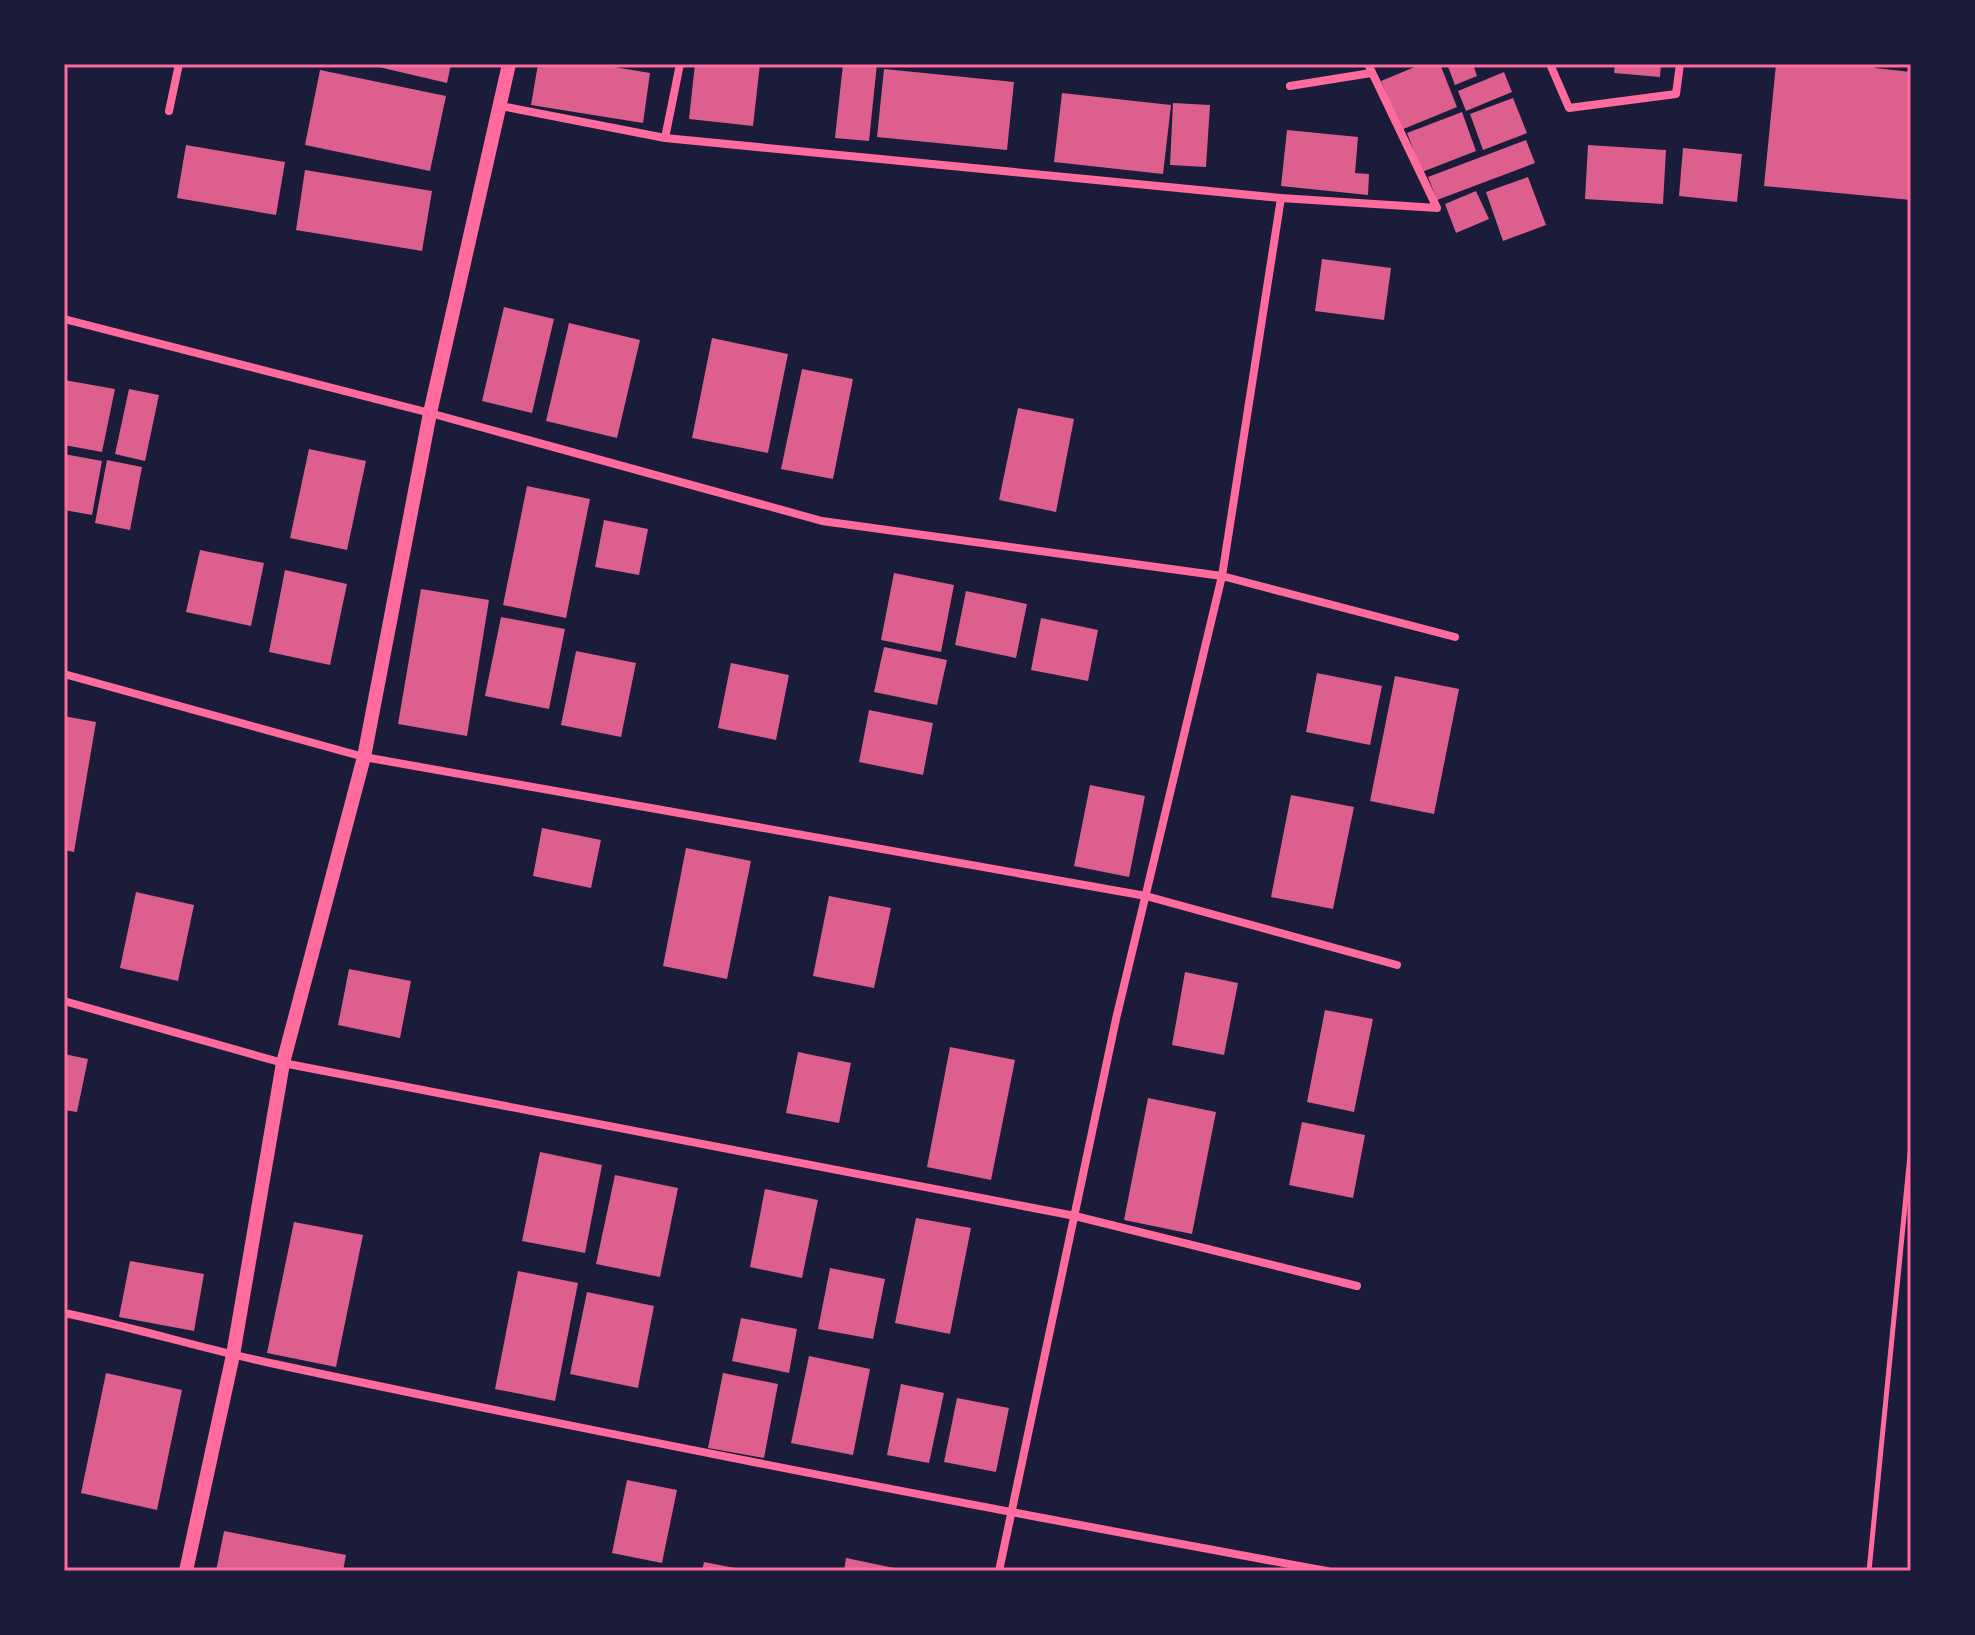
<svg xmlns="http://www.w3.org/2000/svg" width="1975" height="1635" font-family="'Work Sans',sans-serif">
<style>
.building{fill:#dd5f8e}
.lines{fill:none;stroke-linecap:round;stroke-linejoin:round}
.path{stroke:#ff6b9d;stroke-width:5}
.minor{stroke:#ff6b9d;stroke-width:8}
.tertiary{stroke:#ff6b9d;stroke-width:14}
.neatline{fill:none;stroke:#ff6b9d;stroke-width:3}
</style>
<rect width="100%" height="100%" fill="#1b1b3a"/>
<path class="building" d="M366 64H451L447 83Z
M538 64H596L650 73 643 123 531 105Z
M695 64H760L753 126 689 119Z
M843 64H877L869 141 835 138Z
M1422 64H1440L1457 107 1401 130 1381 81Z
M1447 64H1473L1477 76 1455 85Z
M1615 64H1661L1660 77 1614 73Z
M1776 64H1875V68L1911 72V200L1764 186Z
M884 69 1014 82 1007 150 877 137Z
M320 70 446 96 430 171 305 145Z
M1504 72 1512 92 1466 111 1458 91Z
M1062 93 1171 105 1163 174 1054 162Z
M1513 98 1527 133 1483 150 1470 114Z
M1173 103 1210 105 1206 167 1170 165Z
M1462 112 1476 151 1422 172 1407 133Z
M1287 130 1358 137 1355 173 1369 174 1368 195 1281 186Z
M1526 140 1535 163 1437 200 1428 177Z
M186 145 285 162 276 215 177 198Z
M1588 145 1666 150 1663 204 1585 199Z
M1683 148 1742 154 1737 202 1679 196Z
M305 170 432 191 422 251 296 230Z
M1528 177 1546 225 1503 241 1486 192Z
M1476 191 1489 219 1456 233 1445 204Z
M1322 259 1391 268 1384 320 1315 311Z
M504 307 554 319 532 413 482 401Z
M569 323 640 340 617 438 546 421Z
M712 338 788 354 768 453 692 438Z
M802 369 853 379 833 479 781 469Z
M64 380 115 389 102 452 64 445Z
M129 389 159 395 145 461 115 454Z
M1018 408 1074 419 1056 512 999 500Z
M309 449 366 461 347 550 290 538Z
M64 454 102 461 92 515 64 510Z
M107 460 142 467 130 530 95 523Z
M527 486 590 499 566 618 503 605Z
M604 520 648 529 639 575 595 567Z
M200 550 264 563 251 626 186 612Z
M285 570 347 584 330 665 269 652Z
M894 573 954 585 941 652 881 640Z
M421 589 489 600 467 736 398 724Z
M966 591 1027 604 1016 658 955 645Z
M501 617 565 629 549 709 485 696Z
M1041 618 1098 630 1088 681 1031 670Z
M884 647 947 660 937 705 874 692Z
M576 651 636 663 621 737 561 725Z
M731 663 789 675 776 740 718 728Z
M1317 673 1382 686 1370 745 1306 732Z
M1395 676 1459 689 1434 814 1370 801Z
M869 710 933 723 923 775 859 762Z
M64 716 96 722 74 852 64 850Z
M1090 785 1145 796 1129 877 1074 866Z
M1291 795 1354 807 1333 909 1271 897Z
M542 828 601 840 591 888 533 876Z
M686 848 751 861 727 979 663 966Z
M136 892 194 905 178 981 120 968Z
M829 896 891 908 874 988 813 976Z
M349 969 411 981 400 1038 338 1025Z
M1185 972 1238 983 1224 1055 1172 1045Z
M1325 1010 1373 1019 1354 1112 1307 1102Z
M950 1047 1015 1060 991 1180 927 1167Z
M798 1052 851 1063 839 1123 786 1113Z
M64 1054 88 1059 77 1112 64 1110Z
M1148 1098 1216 1112 1192 1234 1124 1220Z
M1302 1122 1365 1135 1353 1198 1289 1185Z
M540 1152 602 1165 585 1253 522 1241Z
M615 1175 678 1188 660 1277 596 1264Z
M765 1189 818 1200 802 1278 750 1267Z
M916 1218 971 1228 950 1334 895 1323Z
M294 1222 363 1235 336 1367 267 1353Z
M130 1261 204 1274 194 1331 119 1317Z
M830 1268 885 1279 873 1339 818 1329Z
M518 1271 578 1283 555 1401 495 1389Z
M587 1292 654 1306 638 1388 570 1374Z
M741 1318 797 1329 789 1373 732 1361Z
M809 1356 870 1369 853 1455 791 1443Z
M106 1373 182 1390 157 1510 81 1493Z
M723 1373 778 1384 764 1458 708 1448Z
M901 1384 944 1393 929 1463 887 1455Z
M957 1398 1009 1408 996 1472 944 1462Z
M627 1480 677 1490 662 1563 612 1553Z
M224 1531 346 1555 343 1571H216Z
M846 1558 904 1570V1571H844Z
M704 1562 745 1570V1571H702Z"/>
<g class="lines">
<path class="path" d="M1869 1571 1911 1145"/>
<path class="minor" d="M1550 64 1569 108 1676 94 1680 64
M1290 86 1371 73
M501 106 665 138 1281 198 1437 208 1368 64
M169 111 179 64
M665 138 680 64
M64 319 430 413 822 521 1222 576 1455 637
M64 674 364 757 1146 896 1397 965
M64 1001 283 1063 1075 1216 1357 1286
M64 1313C138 1328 210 1351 284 1366 631 1440 979 1507 1327 1571
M999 1571 1116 1019 1222 576 1281 198"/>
<path class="tertiary" d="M186 1571 233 1355 283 1063 364 757 430 413 509 64"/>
</g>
<rect width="1975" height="1635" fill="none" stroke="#1b1b3a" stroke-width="132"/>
<rect x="66" y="66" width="1843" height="1503" class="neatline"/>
</svg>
